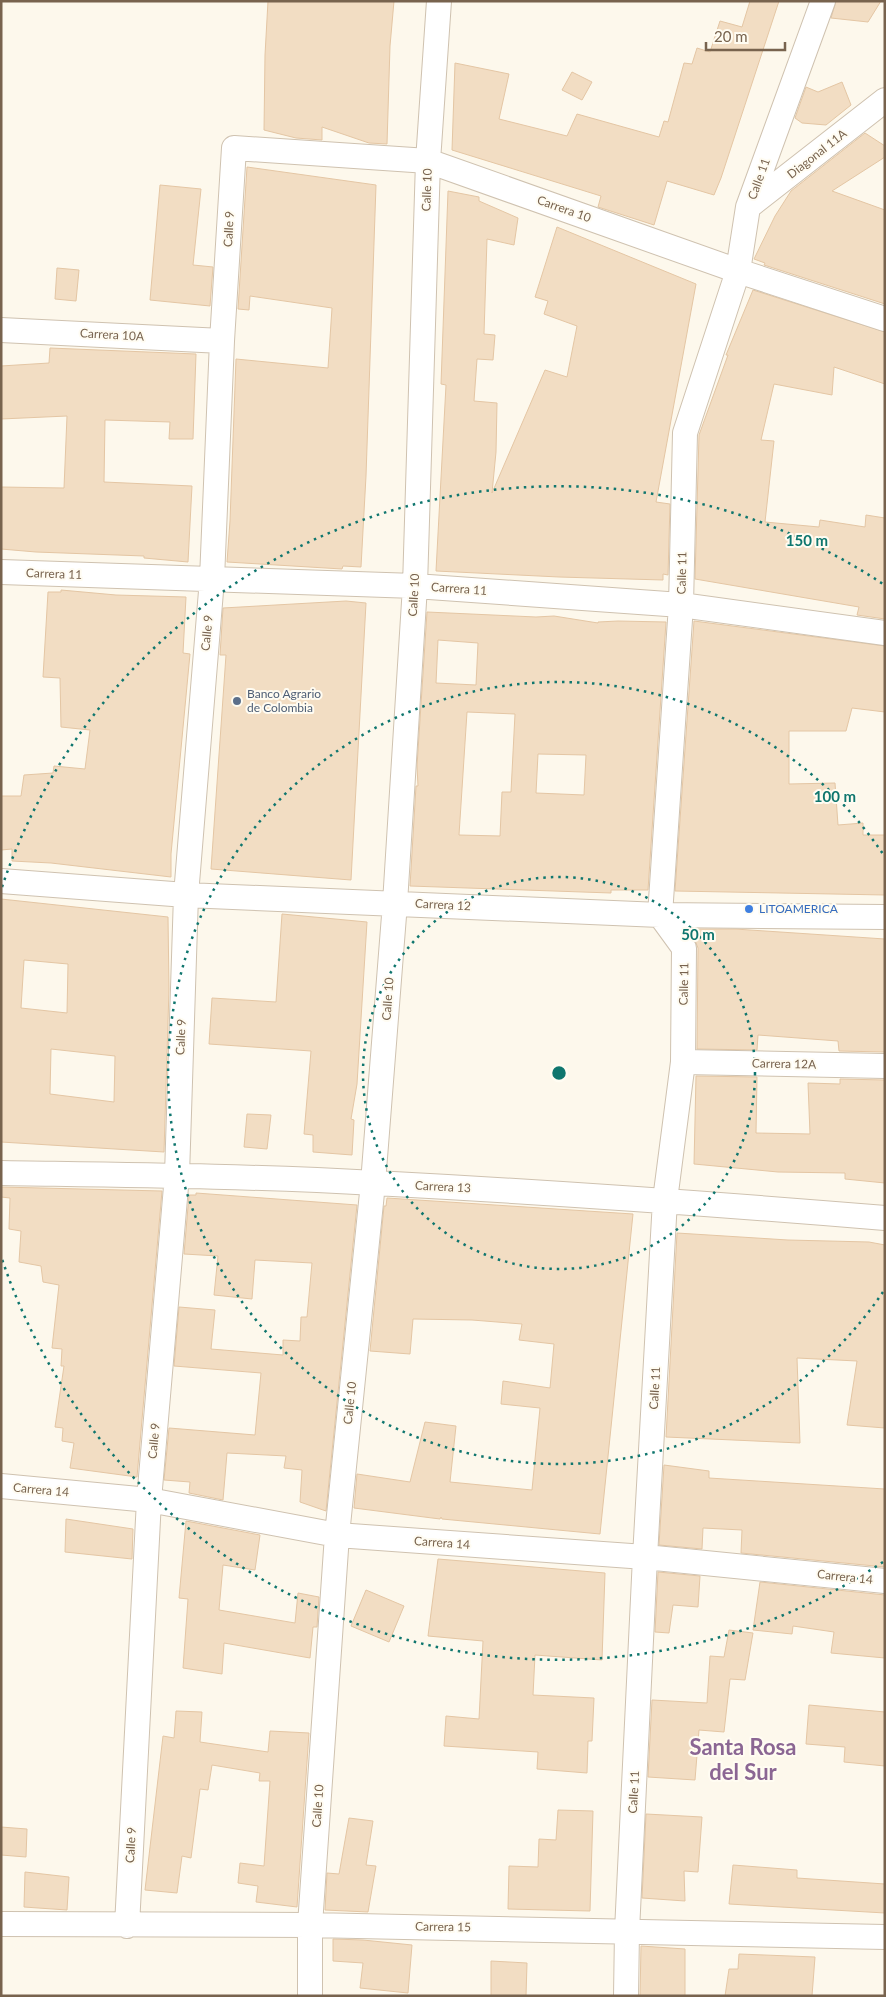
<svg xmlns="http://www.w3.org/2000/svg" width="886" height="1997" font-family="Lato,sans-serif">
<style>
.building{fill:#f2ddc3;stroke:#e4c6a4;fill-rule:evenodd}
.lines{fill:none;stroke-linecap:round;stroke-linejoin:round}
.street-casing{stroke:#cfc2b0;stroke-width:26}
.street{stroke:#fff;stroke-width:24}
.ring{fill:none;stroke:#0f766e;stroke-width:2.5;stroke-dasharray:2.5 5}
.service-dot{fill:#5c6f8a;stroke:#fffcf2;stroke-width:2}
.shop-dot{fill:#3f7fe0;stroke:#fffcf2;stroke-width:2}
.labels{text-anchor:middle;stroke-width:4;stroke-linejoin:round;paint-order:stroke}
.street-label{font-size:12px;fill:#78634e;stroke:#fffcf2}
.service-label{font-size:12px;fill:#4e5e75;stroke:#fffcf2;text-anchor:start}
.shop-label{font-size:12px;fill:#366cbe;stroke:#fffcf2;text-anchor:start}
.town-label{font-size:22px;font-weight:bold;fill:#8b6693;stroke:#fffcf2}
.centre{fill:#0f766e;stroke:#fffcf2;stroke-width:2.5}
.ring-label{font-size:15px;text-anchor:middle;font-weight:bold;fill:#0f766e;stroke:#fffcf2;stroke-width:4;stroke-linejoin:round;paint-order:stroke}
</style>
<rect width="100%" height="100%" fill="#fdf8ec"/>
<path class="building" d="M268 1H394L390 46 387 144 369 143 322 127V140L296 138 264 130 265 55Z
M750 1H779L721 178 714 195 667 181 654 225 598 207 601 196 452 150 455 63 509 74 499 119 567 136 577 114 659 137 664 121 668 122 684 63 692 64 697 48 710 52 720 21 742 27Z
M836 1H881L868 22 831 18Z
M572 72 592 82 582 100 562 90Z
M842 82 851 105 826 125 802 123 795 118 806 87 818 92Z
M865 133 885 146V157L832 191 885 210V304L764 265 765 263 754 259 775 216 791 191Z
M247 167 376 185 366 476 361 567 343 566 342 569 227 562 230 521 236 359 328 368 332 308 250 296 249 310 238 309Z
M160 185 201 189 193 265 213 267 210 306 150 300Z
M448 191 479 197V201L518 218 514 245 487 239 484 334 495 335 493 360 477 359 474 401 497 403 496 452 492 493 545 370 567 377 577 326 544 314 548 301 535 297 557 227 696 284 656 502 670 504 668 575 663 574V580L559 577 436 571 446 385 441 384Z
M57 268 79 270 76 301 55 299Z
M753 290 885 332V384L834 367 832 395 774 384 761 440 774 441 765 522 819 527 820 520 865 527 866 515 885 518V619L857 615 859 607 695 579 699 435 728 355H726Z
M50 348 196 354 193 439H169L170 422 105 420 104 482 192 486 188 562 144 558V556L36 552 1 549V487L64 488 67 416 1 419V366L49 363Z
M61 590 116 595 186 597 183 653 190 654 171 854V877L51 863 12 861V849L1 850V796H21L24 775 53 773 54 766 85 769 90 730 61 727 60 678 43 677 48 592H61Z
M346 601 366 603 351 880 211 869 226 655H220L223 608Z
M427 612 536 617 554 616 598 623V622L618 621 666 622 648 890H611V893L410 886 416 786H418L417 766ZM438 640 478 643 476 685 436 683ZM467 712 515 714 511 792H502L500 836 459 835ZM538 754 586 755 584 795 536 793Z
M694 621 885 646V712L852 708 846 731H789V784L835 783 838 825 863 823V835H885V895L675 891Z
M1 899 168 917 169 989 164 1152 1 1142ZM24 960 68 964 67 1013 21 1008ZM51 1049 115 1056 114 1102 50 1094Z
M282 914 367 922 357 1084 351 1119 354 1120 352 1155 313 1152V1135L304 1134 311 1051 209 1044 212 998 276 1002Z
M694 929H735L885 939V1052L839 1051 838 1041 758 1035 757 1050 697 1049 698 948 694 938Z
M696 1076 757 1077 756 1133 810 1134 808 1083 840 1084V1079L885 1080V1183L845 1179V1173L778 1172 694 1164Z
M247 1114 271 1115 267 1149 244 1147Z
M1 1187 162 1191 137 1477 70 1468 74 1443 62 1441 63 1428 55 1427 64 1366H61L62 1349 52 1348 59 1285 43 1282 41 1266 19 1262 21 1231 9 1229 10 1198 1 1197Z
M196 1193 357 1205 326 1511 300 1502 302 1470 284 1468 286 1456 227 1453 223 1500 189 1493 190 1482 164 1480 169 1428 255 1435 261 1373 174 1366 179 1307 215 1310 211 1349 283 1355V1340L300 1341 301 1317H307L312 1263 255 1260 252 1299 214 1295 218 1256 184 1254 189 1195H196Z
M387 1198 633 1214 600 1534 442 1519 441 1517 440 1519 354 1508 357 1474 410 1482 425 1422 456 1426 450 1482 532 1490 540 1408 501 1404 503 1381 550 1388 554 1344 519 1340 522 1324 472 1320 413 1319 410 1354 370 1351 384 1206H386Z
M677 1233 788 1240 869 1242 885 1245V1428L847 1425 857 1361 797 1358 800 1443 666 1437Z
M664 1465 709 1471V1478L885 1489V1567L741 1553 742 1530 703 1528 702 1549 659 1545Z
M66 1519 133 1529 132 1559 65 1552Z
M186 1521 260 1535 255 1570 223 1565 219 1610 295 1623 298 1593 319 1597 317 1627H313L310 1658 224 1643 222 1674 183 1668 188 1599 179 1598Z
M438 1559 605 1573 602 1660 535 1655 533 1695 594 1698 592 1741H588L587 1773 537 1769 538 1752 444 1746 446 1716 479 1719 483 1641 428 1636Z
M658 1572 700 1576 698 1607 673 1605 669 1633 655 1632Z
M760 1582 885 1595V1658L831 1653 834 1632 793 1626 792 1634 753 1630Z
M366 1590 404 1606 389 1642 351 1626Z
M729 1630 753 1633 745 1680 730 1679 724 1732 699 1730 695 1780 648 1777 652 1700 707 1703 710 1656 724 1657Z
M809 1705 885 1712V1766L844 1762 845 1747 806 1744Z
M176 1711 202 1712 200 1742 268 1752 270 1731 309 1733 297 1907 256 1902 258 1886 238 1883 240 1863 264 1866 270 1781H259L260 1773 212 1765 208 1790 200 1789 191 1858 182 1856 177 1893 145 1890 163 1736 174 1738Z
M558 1810 593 1811 590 1911 508 1909 509 1866 538 1867 539 1839 556 1840Z
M646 1814 702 1817 698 1872 684 1871 685 1901 642 1898Z
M349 1818 373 1821 366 1865 376 1866 368 1912 325 1910 327 1873 339 1874Z
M1 1827 27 1829 26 1857 1 1855Z
M733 1865 797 1870V1878L885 1884V1913L729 1904Z
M25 1872 69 1877 67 1910 24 1907Z
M333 1939 363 1940 412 1945 408 1993 360 1988 363 1963 333 1961Z
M641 1946 685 1949V1996H640Z
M739 1954 815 1957 812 1996H725L729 1969H738Z
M491 1961 527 1963 526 1996H491Z"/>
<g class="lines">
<defs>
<path id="street" d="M748 207 885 100
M1 330 222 341
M1 572 415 586 681 605 885 633
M1 881 186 895 660 915 885 917
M683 1062 885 1066
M1 1173C126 1175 250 1176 375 1183 545 1192 715 1204 885 1218
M1 1486 149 1500 337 1535 645 1557 885 1581
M1 1924 310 1925 885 1937
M127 1926 149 1500 177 1175 186 895 212 579 222 341 234 148 428 161 738 271 885 319
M310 1996V1925L337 1535 373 1183 395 903 415 586 428 161 439 1
M626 1996 627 1931 645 1557 665 1200 683 1062 684 948 660 915 681 605 685 433 738 271 748 207 823 1"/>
</defs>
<use href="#street" class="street-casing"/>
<use href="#street" class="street"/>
</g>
<g class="ring">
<circle cx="559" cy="1073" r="196"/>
<path d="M883 1292A391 391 0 1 1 883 854"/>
<path d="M883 1562A587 587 0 0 1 2 1259M2 887A587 587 0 0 1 883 584"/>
</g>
<circle class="service-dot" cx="237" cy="701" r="5"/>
<circle class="shop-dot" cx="749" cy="909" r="5"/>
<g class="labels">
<g class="street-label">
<text transform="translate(817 154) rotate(-38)" y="4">Diagonal 11A</text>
<text transform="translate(759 179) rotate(-70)" y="4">Calle 11</text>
<text transform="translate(427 190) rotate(-88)" y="4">Calle 10</text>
<text transform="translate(564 209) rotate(20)" y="4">Carrera 10</text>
<text transform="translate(229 229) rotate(-87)" y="4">Calle 9</text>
<text transform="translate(112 335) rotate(3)" y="4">Carrera 10A</text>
<text transform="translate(682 573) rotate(-89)" y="4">Calle 11</text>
<text transform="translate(54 574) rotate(2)" y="4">Carrera 11</text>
<text transform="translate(459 589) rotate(4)" y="4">Carrera 11</text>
<text transform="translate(414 595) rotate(-87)" y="4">Calle 10</text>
<text transform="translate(207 633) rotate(-85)" y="4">Calle 9</text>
<text transform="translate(443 905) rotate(3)" y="4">Carrera 12</text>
<text transform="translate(684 984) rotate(-89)" y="4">Calle 11</text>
<text transform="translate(388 999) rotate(-86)" y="4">Calle 10</text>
<text transform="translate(181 1037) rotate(-88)" y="4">Calle 9</text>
<text transform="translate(784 1064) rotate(1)" y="4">Carrera 12A</text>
<text transform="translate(443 1187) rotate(3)" y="4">Carrera 13</text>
<text transform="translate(655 1388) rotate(-87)" y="4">Calle 11</text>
<text transform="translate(350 1403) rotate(-84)" y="4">Calle 10</text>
<text transform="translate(154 1441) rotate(-85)" y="4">Calle 9</text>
<text transform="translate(41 1490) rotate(5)" y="4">Carrera 14</text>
<text transform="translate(442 1543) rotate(4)" y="4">Carrera 14</text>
<text transform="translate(845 1577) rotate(6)" y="4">Carrera 14</text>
<text transform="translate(634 1792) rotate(-87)" y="4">Calle 11</text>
<text transform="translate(318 1806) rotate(-86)" y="4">Calle 10</text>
<text transform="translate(131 1845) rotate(-87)" y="4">Calle 9</text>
<text transform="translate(443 1927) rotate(1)" y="4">Carrera 15</text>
</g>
<g class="service-label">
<text x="247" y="698">Banco Agrario<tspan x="247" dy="14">de Colombia</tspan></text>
</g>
<g class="shop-label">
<text x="759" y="913">LITOAMERICA</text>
</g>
<g class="town-label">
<text x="743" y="1755">Santa Rosa<tspan x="743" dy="25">del Sur</tspan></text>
</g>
</g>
<circle cx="559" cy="1073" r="8" class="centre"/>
<g class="ring-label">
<text x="807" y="546">150 m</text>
<text x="835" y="802">100 m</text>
<text x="698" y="940">50 m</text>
</g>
<rect width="886" height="1997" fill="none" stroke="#78634e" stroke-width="5"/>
<path d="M706 42v8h79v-8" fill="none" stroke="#78634e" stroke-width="2.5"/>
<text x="714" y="42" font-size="15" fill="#78634e" stroke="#fffcf2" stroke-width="4" paint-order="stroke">20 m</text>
</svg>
